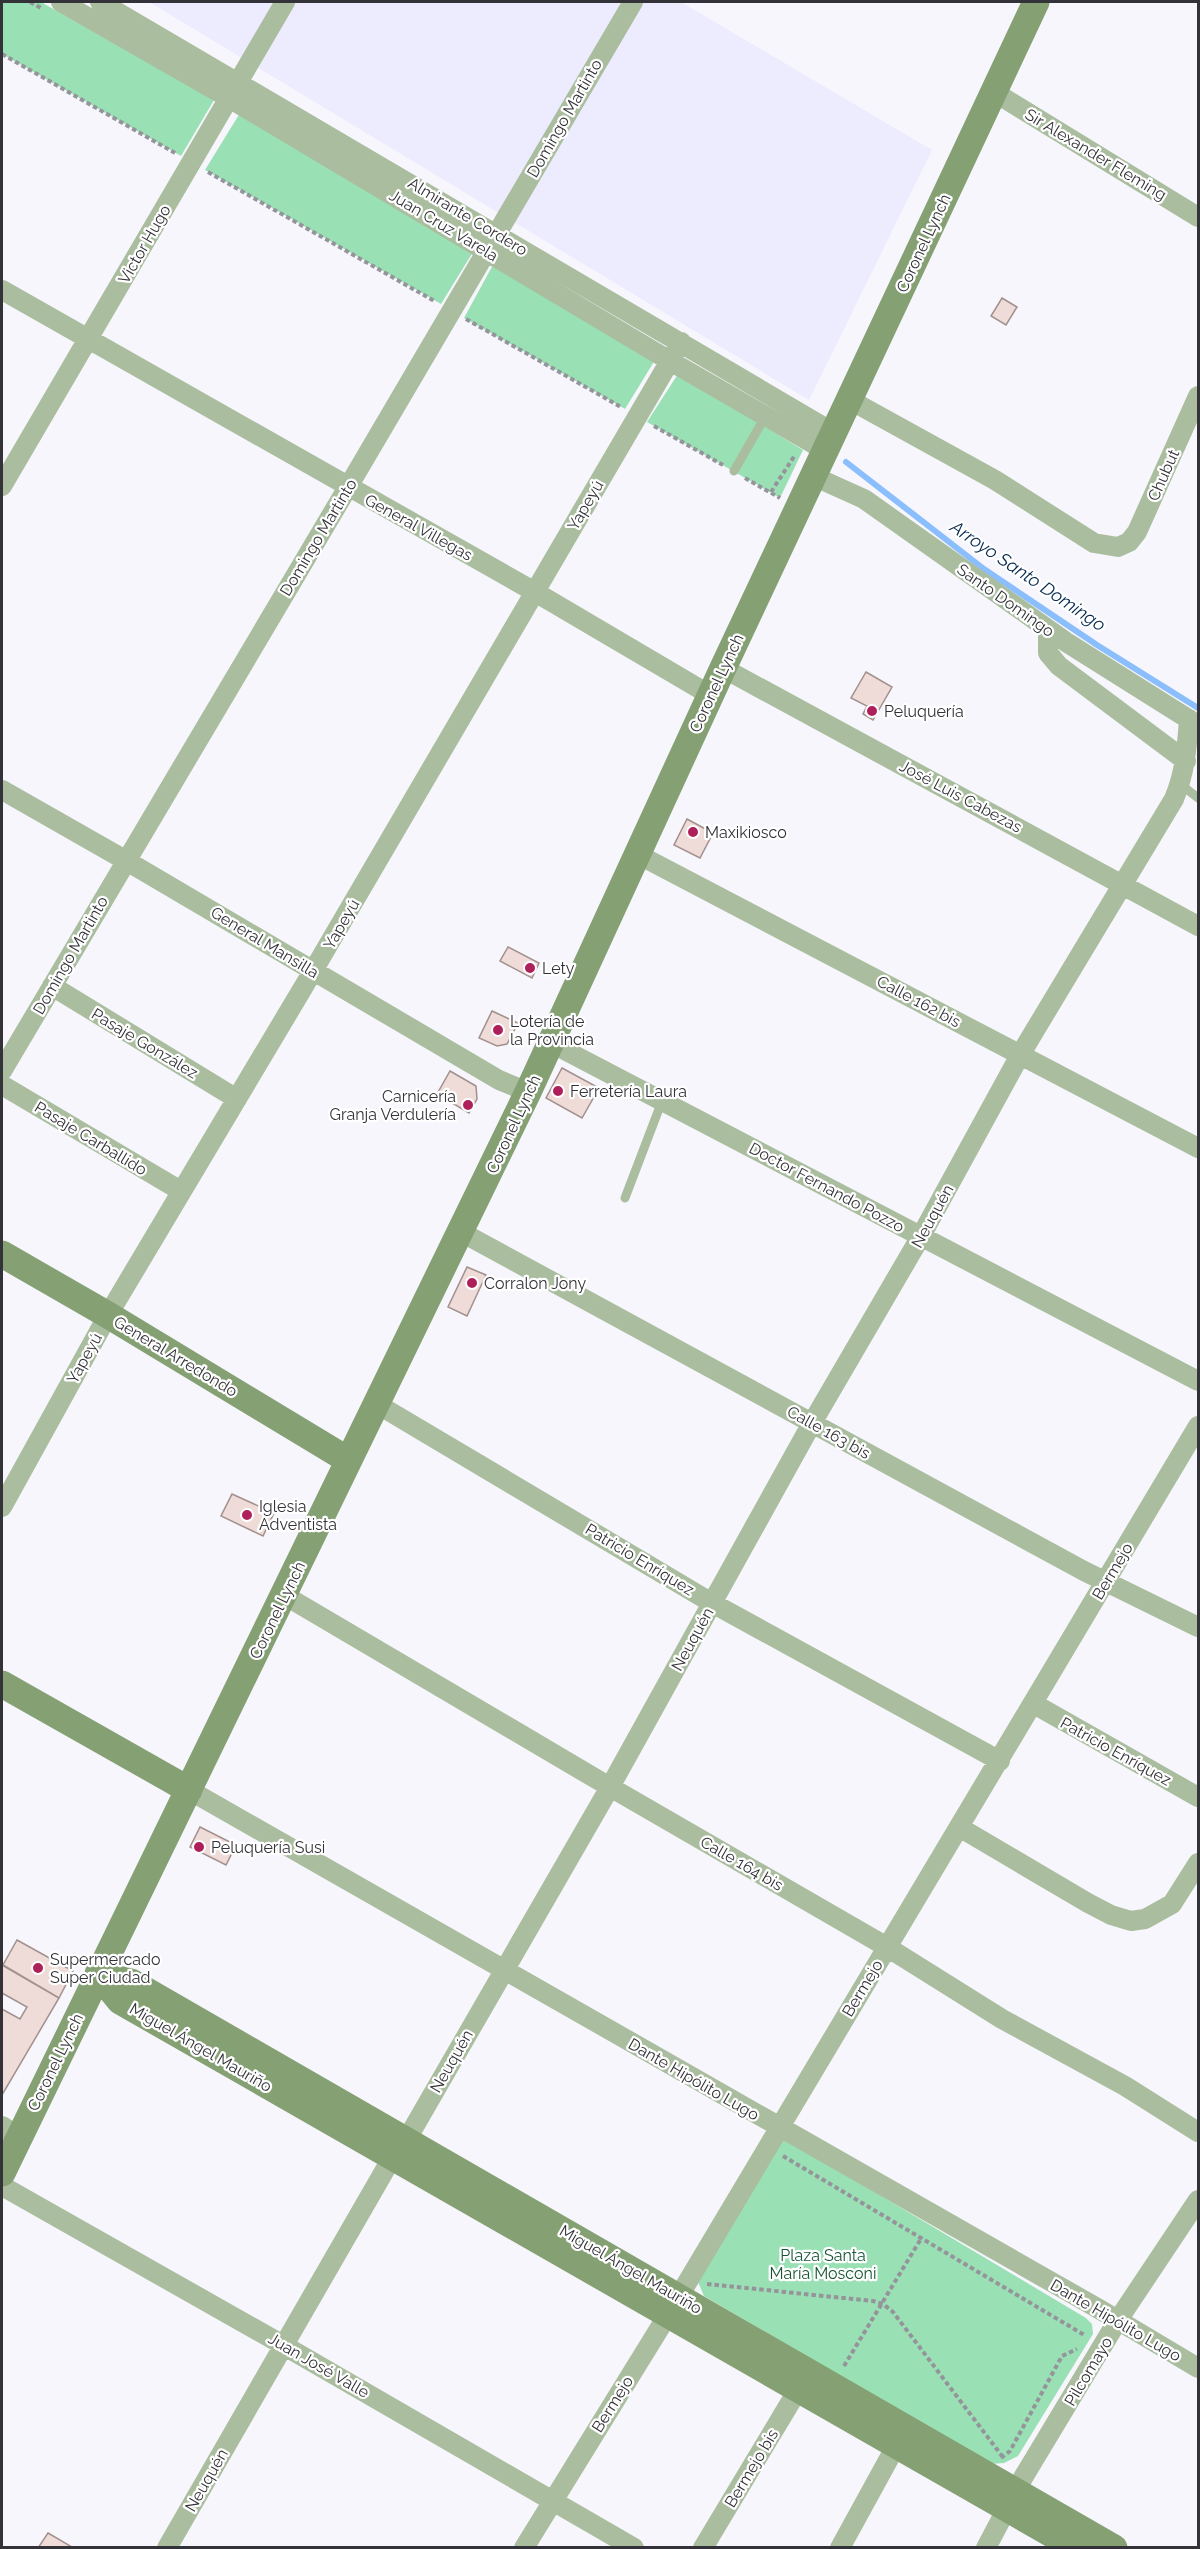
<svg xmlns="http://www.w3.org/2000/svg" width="1200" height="2549" font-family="Raleway,sans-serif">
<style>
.built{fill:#edebfe}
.green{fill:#9ae0b5}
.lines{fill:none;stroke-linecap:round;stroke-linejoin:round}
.stream{stroke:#8bbefd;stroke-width:6}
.building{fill:#efdcd8;stroke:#a2908c;stroke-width:1.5}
.path{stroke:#95949b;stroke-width:4;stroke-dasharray:4.5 3;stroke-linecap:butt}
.lane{stroke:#aabe9f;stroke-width:9}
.street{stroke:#aabe9f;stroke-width:20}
.secondary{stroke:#85a174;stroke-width:27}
.poi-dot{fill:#ae205a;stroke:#fff;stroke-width:2}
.labels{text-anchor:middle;stroke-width:4.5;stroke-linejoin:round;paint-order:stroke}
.street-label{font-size:16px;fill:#333238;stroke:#fff}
.poi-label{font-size:16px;fill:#333238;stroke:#fff;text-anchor:start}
.park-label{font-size:16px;fill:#185435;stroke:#fff}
.water-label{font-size:18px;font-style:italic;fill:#062a51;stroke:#fff}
</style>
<rect width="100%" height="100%" fill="#f7f6fd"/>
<path class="built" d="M149 2H681L932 150 809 400Z"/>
<path class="green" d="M2 2H41L214 100 181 156 2 54Z
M240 113 473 252 441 304 205 170Z
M494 263 655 360 625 409 464 318Z
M678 374 803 450 780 498 647 422Z
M782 2141H789L1086 2318 1092 2324 1093 2334 1018 2456 1004 2463 990 2464 704 2296 698 2282Z"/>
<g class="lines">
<path class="stream" d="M846 462 984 569 1097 645 1198 708"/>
</g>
<path class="building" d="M1002 298 1017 307 1006 325 991 316Z
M866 672 892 687 873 720 863 714 867 706 851 698Z
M687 819 713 833 700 858 674 845Z
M508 947 539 963 532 978 500 961Z
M492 1011 518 1023 507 1044 497 1046 479 1038Z
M562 1068 599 1088 582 1118 546 1098Z
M450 1071 476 1086 477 1099 469 1113 437 1094Z
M467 1267 486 1275 467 1316 448 1307Z
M232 1494 274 1513 263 1536 221 1516Z
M200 1827 236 1845 226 1865 190 1847Z
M17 1940 73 1971 59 1998 3 1965Z
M2 1965 59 1998 2 2095V2009L20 2019 27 2007 2 1993Z
M48 2533 72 2547 38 2548Z"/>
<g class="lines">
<path class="path" d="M30 2 43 9
M2 54 175 153
M208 172 436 302
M466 319 621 407
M654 426 723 465
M745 478 780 498
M771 492 795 455
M783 2156 1086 2336
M707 2284 873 2301 883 2304 893 2312 1002 2456
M844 2366 922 2237
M1001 2458 1010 2451 1062 2356 1077 2349"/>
<path class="lane" d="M734 471 765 417
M1180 784 1198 798
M625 1198 662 1101"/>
<path class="street" d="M61 2 229 98 670 361 826 451
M100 2 834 433
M994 92 1198 217
M2 290 535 592 710 695
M850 400 995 480 1094 543 1118 547 1129 542 1137 532 1198 396
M813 476 864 499 1066 642 1198 725
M2 486 285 2
M1048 630V653L1059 666 1186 761
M723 668 1198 926
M2 790 125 860 499 1080 528 1092
M639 855 1198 1148
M52 986 237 1099
M551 1043 1198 1381
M2 1071 348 487 633 2
M2 1085 181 1191
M461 1232 1084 1571 1198 1627
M377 1404 712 1603 1000 1761
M2 1507 108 1315 313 971 681 342
M284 1595 610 1787 887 1947 1002 2019 1125 2086 1198 2132
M1034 1704 1198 1797
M189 1790 1099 2309 1198 2368
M959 1827 1088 1903 1111 1915 1131 1921 1145 1919 1172 1904 1198 1863
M2 2126 19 2137
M2 2186 283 2345 634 2548
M167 2548 393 2156 407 2139 610 1787 812 1423 921 1236 1020 1055 1174 799C1185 773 1187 747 1189 719
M524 2548 669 2313 1198 1426
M703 2548 799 2388
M840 2548 897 2444
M986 2548 1024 2476 1118 2320 1198 2200"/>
<path class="secondary" d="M2 1254 108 1315 348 1460
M2 1684 189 1790
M98 1974 131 1982 1114 2548
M98 1974 120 2001 1076 2548
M2 2173 528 1092 723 668 1036 2"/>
</g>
<g class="poi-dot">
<circle cx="872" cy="711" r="6"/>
<circle cx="693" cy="832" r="6"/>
<circle cx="530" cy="968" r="6"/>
<circle cx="498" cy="1030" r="6"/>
<circle cx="558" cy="1091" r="6"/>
<circle cx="468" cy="1105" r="6"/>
<circle cx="472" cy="1283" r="6"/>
<circle cx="247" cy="1515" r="6"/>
<circle cx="199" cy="1847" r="6"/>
<circle cx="38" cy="1968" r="6"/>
</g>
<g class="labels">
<g class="street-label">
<text transform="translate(564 118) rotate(-60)" y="6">Domingo Martinto</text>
<text transform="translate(1096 154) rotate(31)" y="6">Sir Alexander Fleming</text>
<text transform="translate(468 216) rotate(31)" y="6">Almirante Cordero</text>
<text transform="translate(444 225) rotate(31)" y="6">Juan Cruz Varela</text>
<text transform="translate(923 243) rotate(-65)" y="6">Coronel Lynch</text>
<text transform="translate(144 244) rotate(-60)" y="6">Victor Hugo</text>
<text transform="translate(1163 475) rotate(-66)" y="6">Chubut</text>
<text transform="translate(585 505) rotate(-60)" y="6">Yapeyú</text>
<text transform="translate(419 527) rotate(29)" y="6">General Villegas</text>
<text transform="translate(318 537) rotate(-59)" y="6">Domingo Martinto</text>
<text transform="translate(1006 600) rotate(35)" y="6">Santo Domingo</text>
<text transform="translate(716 683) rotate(-65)" y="6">Coronel Lynch</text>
<text transform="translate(961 796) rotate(28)" y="6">José Luis Cabezas</text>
<text transform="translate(341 924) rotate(-60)" y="6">Yapeyú</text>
<text transform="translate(265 942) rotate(31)" y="6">General Mansilla</text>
<text transform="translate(70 955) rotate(-60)" y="6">Domingo Martinto</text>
<text transform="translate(919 1001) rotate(28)" y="6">Calle 162 bis</text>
<text transform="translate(145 1043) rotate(31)" y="6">Pasaje González</text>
<text transform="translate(513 1124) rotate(-65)" y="6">Coronel Lynch</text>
<text transform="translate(91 1138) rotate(31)" y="6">Pasaje Carballido</text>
<text transform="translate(827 1187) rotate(28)" y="6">Doctor Fernando Pozzo</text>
<text transform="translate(932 1216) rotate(-61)" y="6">Neuquén</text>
<text transform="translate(176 1356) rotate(31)" y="6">General Arredondo</text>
<text transform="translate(84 1358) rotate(-61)" y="6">Yapeyú</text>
<text transform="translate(829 1432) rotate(29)" y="6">Calle 163 bis</text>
<text transform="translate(640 1559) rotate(31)" y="6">Patricio Enríquez</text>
<text transform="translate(1112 1571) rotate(-59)" y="6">Bermejo</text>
<text transform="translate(277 1610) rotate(-64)" y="6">Coronel Lynch</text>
<text transform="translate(692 1639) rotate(-61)" y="6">Neuquén</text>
<text transform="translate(1116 1751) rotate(29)" y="6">Patricio Enríquez</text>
<text transform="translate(742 1863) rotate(30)" y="6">Calle 164 bis</text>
<text transform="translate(862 1988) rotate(-59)" y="6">Bermejo</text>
<text transform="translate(201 2047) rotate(30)" y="6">Miguel Ángel Mauriño</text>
<text transform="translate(451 2061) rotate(-60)" y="6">Neuquén</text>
<text transform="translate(55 2062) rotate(-64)" y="6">Coronel Lynch</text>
<text transform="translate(694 2079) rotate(30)" y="6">Dante Hipólito Lugo</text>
<text transform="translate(631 2269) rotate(30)" y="6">Miguel Ángel Mauriño</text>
<text transform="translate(1116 2320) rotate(30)" y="6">Dante Hipólito Lugo</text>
<text transform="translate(319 2365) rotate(30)" y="6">Juan José Valle</text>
<text transform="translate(1088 2371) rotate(-59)" y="6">Pilcomayo</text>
<text transform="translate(612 2404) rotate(-58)" y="6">Bermejo</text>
<text transform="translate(751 2468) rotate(-59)" y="6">Bermejo bis</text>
<text transform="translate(206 2480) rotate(-60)" y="6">Neuquén</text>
</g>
<g class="poi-label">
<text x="884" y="717">Peluquería</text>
<text x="705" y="838">Maxikiosco</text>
<text x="542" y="974">Lety</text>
<text x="510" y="1027">Lotería de<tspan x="510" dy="18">la Provincia</tspan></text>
<text x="570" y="1097">Ferretería Laura</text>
<text x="456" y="1102" text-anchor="end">Carnicería<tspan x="456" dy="18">Granja Verdulería</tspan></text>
<text x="484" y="1289">Corralon Jony</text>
<text x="259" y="1512">Iglesia<tspan x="259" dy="18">Adventista</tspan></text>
<text x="211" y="1853">Peluquería Susi</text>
<text x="50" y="1965">Supermercado<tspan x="50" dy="18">Super Ciudad</tspan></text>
</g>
<g class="park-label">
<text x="823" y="2261">Plaza Santa<tspan x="823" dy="18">María Mosconi</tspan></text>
</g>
<g class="water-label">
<text transform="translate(1028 576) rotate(34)" y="6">Arroyo Santo Domingo</text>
</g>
</g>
<rect width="1200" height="2549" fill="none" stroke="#333238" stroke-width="6"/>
</svg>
